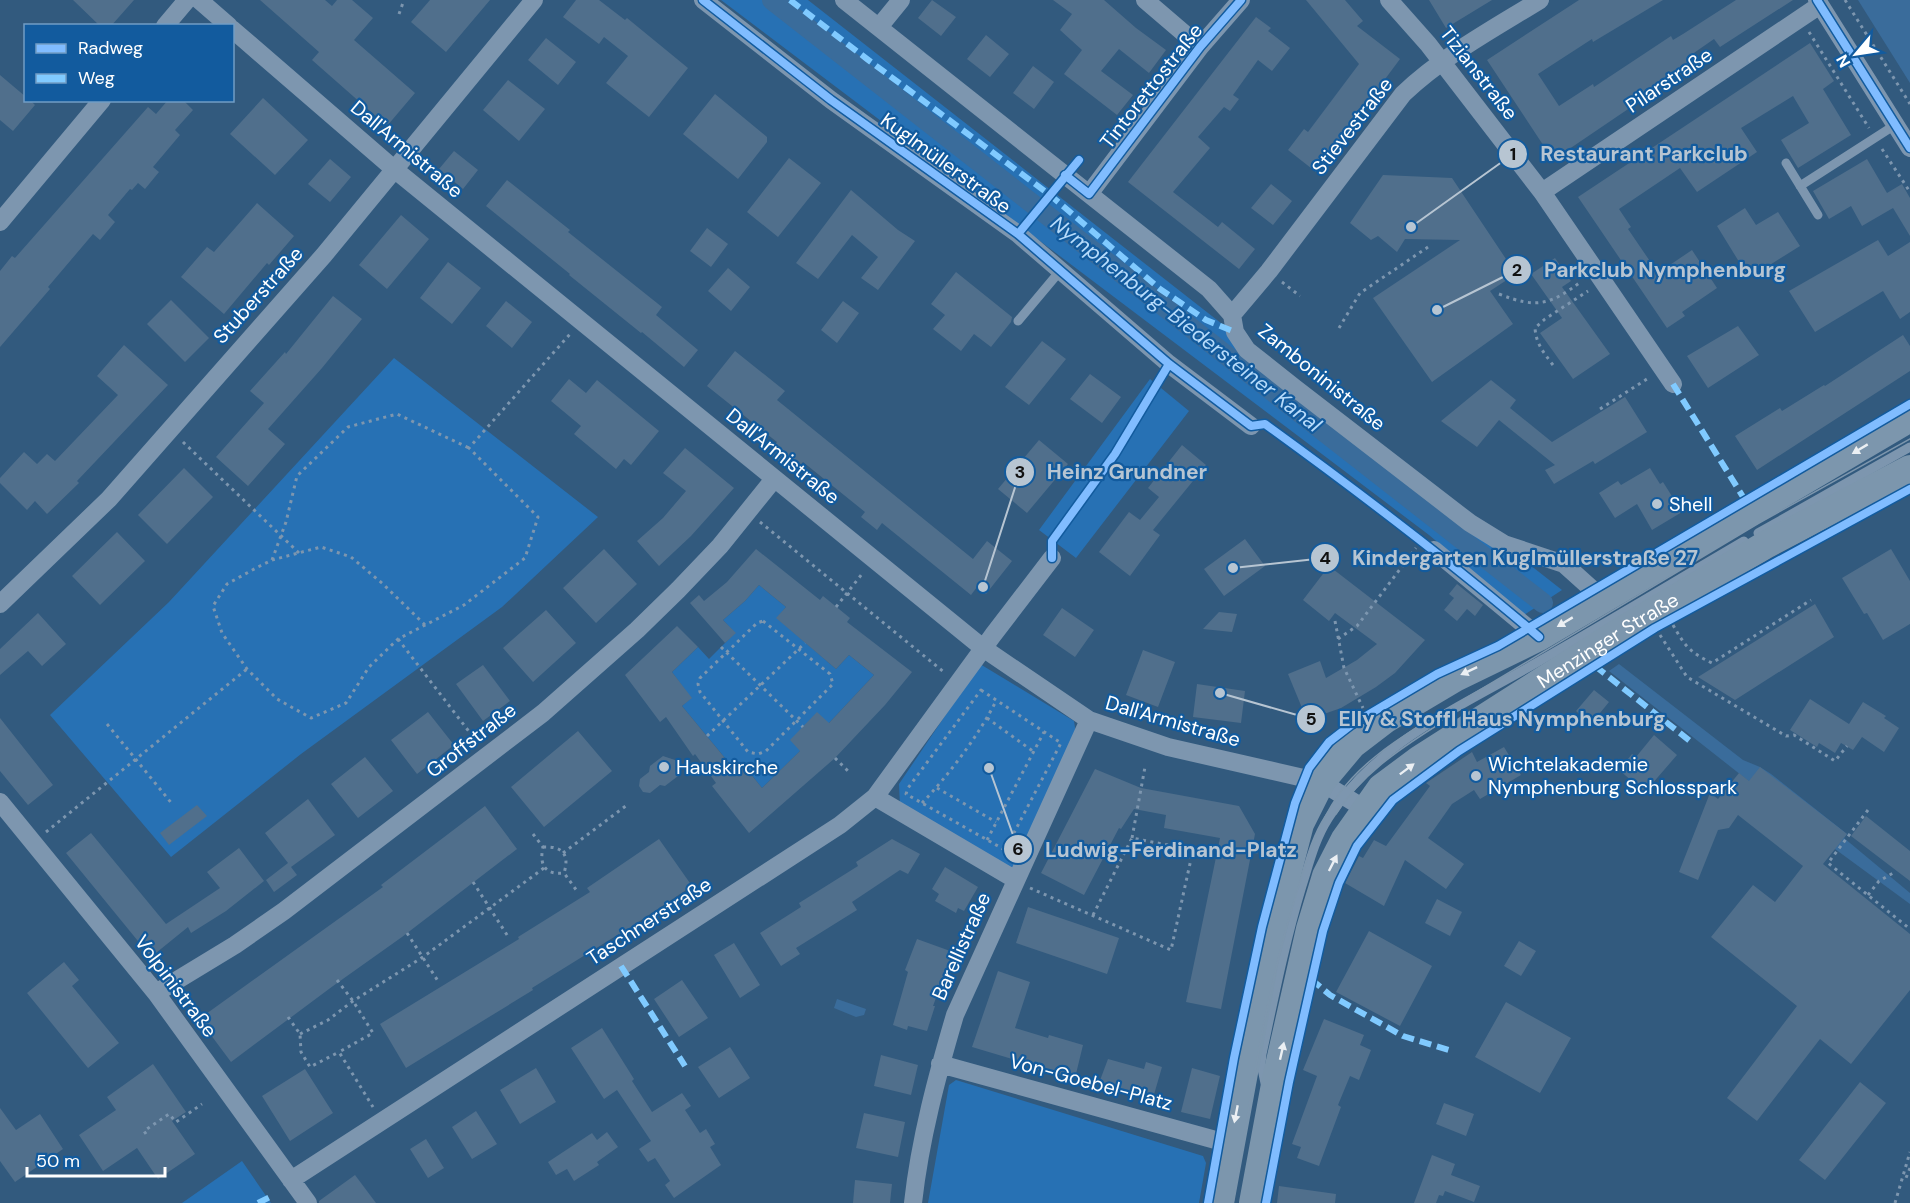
<svg xmlns="http://www.w3.org/2000/svg" width="1910" height="1203" font-family="'DM Sans',sans-serif">
<style>
.green{fill:#2771b4}
.water{fill:#3a6c9b}
.lines{fill:none;stroke-linecap:round;stroke-linejoin:round}
.canal{stroke:#3a6c9b;stroke-width:20}
.building{fill:#506f8c}
.path{stroke:#7d96af;stroke-width:3;stroke-dasharray:3 4.5;stroke-linecap:butt}
.lane{stroke:#7d96af;stroke-width:9}
.street{stroke:#7d96af;stroke-width:18}
.primary{stroke:#7c96ad;stroke-width:28}
.tram{stroke:#7d96ad;stroke-width:1.5}
.quiet{stroke:#80caff;stroke-width:6;stroke-dasharray:12 6;stroke-linecap:butt}
.cycleway-casing{stroke:#125b9e;stroke-width:11}
.cycleway{stroke:#80bcff;stroke-width:8}
.oneway{fill:#ebeff3}
.poi-dot{fill:#b7c5d2;stroke:#125b9e;stroke-width:2}
.labels{text-anchor:middle;stroke-width:4.5;stroke-linejoin:round;paint-order:stroke}
.street-label{font-size:20px;fill:#fff;stroke:#125b9e}
.poi-label{font-size:20px;fill:#fff;stroke:#125b9e;text-anchor:start}
.water-label{font-size:21px;font-style:italic;fill:#b6dbfb;stroke:#125b9e}
.leader{fill:none;stroke:#b7c5d2;stroke-width:2}
.callout-dot{fill:#b7c5d2;stroke:#125b9e;stroke-width:2}
.mark-label{font-size:18px;text-anchor:middle;font-weight:bold;fill:#111}
.callout-label{font-size:21px;text-anchor:middle;font-weight:bold;fill:#b7c5d2;stroke:#125b9e;stroke-width:4.5;stroke-linejoin:round;paint-order:stroke}
</style>
<rect width="100%" height="100%" fill="#325a7e"/>
<path class="green" d="M721 0H808L1562 590 1524 615 1429 535Z
M394 358 598 517 502 607 301 754 171 857 50 715 169 602Z
M1150 379 1189 411 1076 558 1039 530Z
M759 585 786 607 777 618 836 669 849 655 874 675 829 723 762 788 742 763 734 769 682 706 691 698 672 672 698 647 709 659 735 633 723 620 745 601Z
M980 664 1074 721 1076 734 1012 871 900 806 899 784Z
M956 1080 1203 1156 1206 1163 1199 1203H928L949 1085Z
M242 1161 271 1203H182Z"/>
<path class="water" d="M1858 0H1910V83Z
M1619 664 1743 760 1760 767 1771 774 1847 834 1844 838 1910 893V904L1835 849 1609 671Z
M837 999 866 1009 864 1015 856 1017 834 1008Z"/>
<g class="lines">
<path class="canal" d="M772 0 1543 603"/>
</g>
<path class="building" d="M73 0H134L111 26H100Z
M260 0H325L332 6 337 0H352L373 18 354 40 415 93 387 126 312 60 319 52Z
M430 0H490L446 52 411 22Z
M576 0H599L625 20 627 18 688 68 649 117 606 83 628 56 604 37 599 44 563 17Z
M932 0 956 17 941 36 918 18Z
M1053 0H1104L1136 28 1166 50 1149 73 1119 49 1101 71 1133 95 1117 115 1064 74 1082 50 1060 30 1072 14Z
M1306 0H1345L1363 21 1357 26 1400 59 1316 172 1288 150 1304 129 1308 132 1359 64Z
M1429 0H1492L1446 28Z
M1579 0H1663L1593 42 1592 39 1538 74 1559 106 1593 84 1594 87 1671 36 1673 40 1683 34 1736 0H1793L1720 47 1714 39 1691 55 1696 63 1553 160 1487 60Z
M1256 17 1271 28 1268 31 1290 48 1272 71 1258 60 1233 95 1239 99 1230 111 1224 107 1198 137 1210 148 1173 192 1218 227 1222 222 1255 249 1239 269 1128 182Z
M986 35 1009 54 990 77 967 59Z
M546 38 576 62 558 85 528 60Z
M1810 43 1834 81 1823 89 1851 135 1798 168 1781 140 1809 123 1793 96 1741 128 1757 152 1697 192 1680 168 1619 209 1631 227 1628 229 1658 273 1692 250 1717 288 1682 312 1685 316 1667 328 1578 197Z
M1033 66 1054 82 1034 109 1013 93Z
M0 75 26 97V100H30L35 105 13 131 0 120Z
M508 80 545 109 519 141 483 110Z
M715 94 767 137V142L738 179 683 134Z
M263 98 308 140 275 175 230 134Z
M168 100H183L193 110 175 130 180 135 153 167 159 172 145 189 138 183 132 190 130 189 108 215 115 222 100 240 93 234 48 287 50 289 0 347V271L12 256 15 258 148 107 156 114Z
M454 151 478 170 463 189 439 169Z
M789 158 821 183 778 237 747 212Z
M330 159 351 177 330 202 308 184Z
M1867 159 1887 193 1902 184 1910 198V236L1893 208 1862 226 1851 206 1829 219 1813 191Z
M1383 175 1452 178 1516 274 1490 291 1513 324 1432 382 1373 298 1460 240 1405 239 1397 252 1378 236 1371 240 1350 223Z
M507 180 570 230 568 232 662 307 656 315 698 350 684 367 642 332 641 333 569 275 570 274 486 206Z
M1271 184 1292 201 1273 225 1251 208Z
M851 190 898 230 915 241 878 290 861 278 878 257 852 235 818 279 796 263Z
M257 203 294 236 269 265 267 263 224 314 181 277 207 247 214 252Z
M1745 208 1756 225 1778 212 1800 246 1749 278 1717 226Z
M401 215 429 239 387 289 359 265Z
M707 228 728 244 711 267 690 251Z
M1878 240 1888 256 1910 242V312L1900 319 1883 291 1815 332 1789 291Z
M1555 258 1571 281 1562 287 1610 354 1573 379 1540 333 1562 318 1531 274Z
M448 262 481 288 452 324 420 298Z
M728 268 750 287 731 311 708 291Z
M956 272 1012 317 1011 322 991 347 974 334 961 351 933 329 945 315 931 304Z
M333 296 362 319 322 368 268 429 285 444 248 486 216 457 264 403 250 391 285 352 286 354Z
M171 300 209 338 185 362 147 324Z
M506 301 532 322 512 348 486 326Z
M843 301 859 313 837 343 821 330Z
M1738 326 1759 355 1708 388 1687 356Z
M1903 335 1910 346V371L1757 470 1735 436 1780 408 1782 411 1824 385 1825 386Z
M1042 341 1066 359 1029 405 1005 387Z
M124 345 168 385 77 481 79 483 47 514 35 501 27 510 0 483V478L24 452 37 464 47 454 55 461 118 395 97 376Z
M735 351 785 391 777 400 973 559 987 541 1012 561 986 594 977 587 971 595 882 523 877 530 861 517 865 512 803 462 794 473 768 453 777 442 707 386Z
M1090 374 1121 397 1102 423 1070 399Z
M569 379 586 393 597 380 659 431 631 465 624 459 616 469 574 434 581 426 551 401Z
M1491 380 1516 400 1510 408 1552 442 1625 397 1647 432 1595 464 1593 461 1554 484 1545 470 1555 465 1499 420 1477 447 1441 421Z
M1039 440 1068 464 1027 513 998 489Z
M1182 445 1206 465 1153 530 1160 535 1130 576 1099 552 1129 512 1140 520 1159 497 1148 488Z
M685 448 734 488 691 536 659 566 637 541 663 518 686 491 663 473Z
M184 468 213 497 167 544 138 515Z
M1650 468 1660 484 1663 482 1682 512 1652 530 1637 504 1615 518 1599 493 1618 481 1621 485Z
M117 532 145 561 100 605 72 576Z
M1245 539 1265 566 1224 596 1204 569Z
M604 549 637 584 596 623 563 588Z
M756 549 820 600 823 596 850 618 847 622 912 672 885 705 835 758 749 833 712 786 716 783 695 754 693 756 666 717 660 722 625 675 677 626 698 647 672 672 692 698 682 706 734 769 742 763 762 788 800 751 790 740 817 712 829 723 874 675 849 655 836 669 776 618 786 607 759 585 745 601 723 620 736 633 725 643 690 603 699 595 704 601 727 582Z
M1891 549 1910 581V624L1883 640 1867 613 1864 614 1842 578Z
M1329 566 1425 640 1395 673 1376 687 1341 708 1307 720 1288 674 1320 661 1326 678 1357 660 1377 644 1335 613 1329 621 1303 600Z
M1457 584 1483 605 1475 616 1467 609 1457 621 1444 610 1454 598 1449 594Z
M1815 604 1834 637 1735 700 1698 677Z
M1062 608 1094 630 1075 657 1043 635Z
M546 610 576 643 533 682 503 648Z
M1219 612 1237 614 1232 632 1203 629Z
M38 613 66 644 42 666 28 651 0 675V649Z
M1143 650 1175 662 1158 707 1126 695Z
M483 665 510 701 483 721 456 684Z
M1197 684 1245 691 1241 723 1193 717Z
M1594 690 1609 702 1591 724 1576 711Z
M1810 699 1849 724 1863 702 1886 716 1884 718 1899 728 1884 752 1862 737 1853 750 1841 743 1835 753 1819 743 1817 747 1790 730Z
M428 712 454 745 417 774 391 740Z
M0 718 53 785 28 805 0 771Z
M578 731 612 771 544 827 511 787Z
M1654 735 1677 755 1645 792 1619 770 1632 754 1636 757Z
M1504 747 1521 775 1480 799 1474 790 1452 804 1428 838 1464 864 1446 889 1405 860 1384 906 1345 883 1359 856 1363 858 1374 840 1386 846 1430 786 1426 783 1472 752 1477 762Z
M663 756 678 761V776L665 786 660 785 650 793 643 792 639 786 640 779 649 772 650 766Z
M365 757 393 791 358 818 331 784Z
M1760 767 1847 834 1823 864 1910 934V990L1851 1064 1820 1039 1757 1121 1727 1098 1797 1006 1711 937 1753 885 1775 902 1803 866 1738 815 1729 828 1718 830 1698 880 1679 872 1710 793 1718 799 1739 773 1749 781Z
M1095 769 1141 788 1239 806 1255 834 1221 1009 1186 1002 1220 838 1164 828 1166 815 1134 809 1121 829 1119 828 1084 895 1041 873Z
M308 799 335 835 291 867 297 875 274 892 266 880 288 863 265 833Z
M197 805 207 816 169 845 160 833Z
M485 806 517 849 402 937 333 986 231 1062 199 1019 383 887 381 885Z
M1866 816 1910 851V881L1851 836Z
M91 833 166 924 220 888 207 872 239 848 264 881 226 911 191 933 188 927 151 957 66 853Z
M659 839 692 886 619 935V934L532 988 533 990 406 1068 380 1024 519 939 518 937 590 892 587 888Z
M892 839 920 854 908 874 900 870 852 902 857 910 796 948 800 954 781 966 760 933 801 907 799 903 858 866 856 862Z
M945 867 978 887 964 911 958 908 956 913 935 901 939 894 932 889Z
M1437 899 1462 912 1450 936 1425 923Z
M1028 907 1119 938 1107 974 1016 943Z
M1369 931 1432 966 1400 1026 1336 992Z
M917 939 953 952 933 1006H935L927 1031 908 1026 907 1030 893 1025 908 972 905 970Z
M1519 941 1536 951 1521 976 1504 966Z
M734 943 760 985 740 998 714 955Z
M64 962 79 980 72 986 119 1043 88 1068 27 993Z
M998 971 1030 982 1015 1028 1048 1038 1049 1035 1083 1045 1075 1078 1038 1070 1039 1067 972 1047Z
M682 980 708 1018 679 1037 654 999Z
M1506 1002 1571 1038 1540 1093 1475 1057Z
M1324 1019 1364 1035 1360 1045 1371 1050 1359 1080 1350 1076 1338 1105 1341 1107 1319 1166 1297 1158 1301 1147 1292 1144 1317 1076 1303 1070Z
M602 1028 634 1079 632 1081 652 1112 682 1093 691 1106 685 1110 700 1133 706 1129 715 1144 710 1147 721 1165 674 1198 665 1185 670 1181 655 1158 648 1162 639 1149 651 1141 617 1090 604 1099 571 1048Z
M730 1047 750 1078 719 1098 698 1067Z
M881 1055 918 1065 911 1095 874 1086Z
M1108 1059 1144 1069 1146 1062 1162 1067 1153 1098 1099 1083Z
M153 1064 186 1112 172 1121 195 1154 158 1179 137 1148 103 1171 79 1135 116 1110 107 1097Z
M536 1068 556 1102 520 1124 500 1090Z
M1192 1068 1220 1076 1210 1119 1181 1112Z
M305 1069 333 1113 290 1141 262 1096Z
M1860 1082 1886 1103 1825 1180 1799 1160Z
M1444 1103 1474 1114 1466 1136 1436 1124Z
M0 1108 16 1130 40 1114 63 1149 15 1182 0 1161Z
M476 1111 497 1144 472 1159 452 1127Z
M864 1113 905 1122 898 1157 856 1148Z
M607 1132 618 1147 597 1162 599 1165 574 1181 567 1169 556 1175 548 1162 592 1133 597 1140Z
M426 1139 444 1168 428 1178 410 1149Z
M1432 1155 1455 1164 1451 1175 1480 1186 1474 1202 1445 1191 1443 1196 1439 1195 1436 1203H1414Z
M355 1175 376 1203H319V1201Z
M855 1180 892 1184 890 1203H853Z
M1279 1186 1336 1194 1335 1203H1277Z"/>
<g class="lines">
<path class="path" d="M1845 0 1910 104
M399 14 404 0
M1809 32 1869 128
M1882 149 1910 192
M1029 220 1046 199
M1282 282 1300 296
M1499 294C1537 309 1550 305 1582 281
M1339 328 1360 293 1428 247
M1553 365C1544 353 1536 344 1535 328L1545 319 1588 291
M1600 409 1647 379
M183 442 299 553
M760 522 945 673
M272 560 286 522 297 476 348 427 397 414 469 448
M836 607 862 574
M763 621 830 674 833 684 766 751 758 754 748 752 700 692 698 684 700 678 757 623Z
M1335 621 1344 668 1363 708
M425 625 383 584 351 557 321 547 272 560 256 568 227 584 213 606 222 633 247 669 277 699 311 718 346 703 369 667 398 639 464 605 525 558 538 517 469 448 570 334
M1673 625C1685 646 1689 652 1712 663L1811 600
M1660 635 1687 677 1786 736 1794 735 1835 761 1847 746
M398 639 477 742
M1338 639 1357 626 1416 548
M721 647 803 727
M981 690 1061 743 1005 850 906 794 908 788Z
M987 718 1034 752
M107 724 173 805
M707 736 805 643
M835 758 848 771
M937 788 996 822
M922 803C948 776 979 735 996 701
M1868 810 1828 863 1910 929
M46 832 247 669
M533 834 543 847C539 865 545 875 564 873
M1132 838 1145 767
M987 840 1044 732
M543 847C562 846 570 854 564 873L577 891
M563 853 627 805
M473 882 509 938
M1030 888 1171 950 1193 850
M1868 895 1879 881 1895 872
M1093 915 1132 838 1193 850 1271 852
M407 933 438 981
M337 980 353 1001 373 1033 339 1052 373 1107
M288 1017 300 1034 301 1052 310 1067 339 1052
M300 1034 328 1020 353 1001 423 957 544 868
M146 1134 144 1131 169 1114 176 1122 202 1104
M1910 1168 1906 1178 1910 1179
M1895 1203 1910 1152"/>
<path class="lane" d="M1786 163 1818 215
M1800 186 1895 125
M1018 321 1060 271
M1758 533 1910 447
M1265 1083 1261 1064 1262 1054C1274 998 1285 942 1302 886 1309 864 1315 839 1328 819 1374 743 1462 706 1536 663 1606 623 1674 582 1744 541"/>
<path class="street" d="M199 0 229 26
M703 0 831 100 1018 234 1169 364 1251 426
M844 0 1209 289 1232 315 1235 332 1247 350 1295 388 1470 523 1504 544 1564 564 1594 591 1601 601
M1145 0 1200 47
M1389 0 1428 44 1542 192 1673 384
M1817 0 1910 148
M165 26 187 0
M879 27 901 0
M232 29 394 169 983 648 1089 720 1168 747 1321 782 1365 809
M1542 192 1820 5
M1089 194 1200 47 1241 0
M0 222 102 100
M1232 315 1269 271 1403 94C1443 56 1493 29 1540 0
M1434 550 1539 637
M0 604 109 499 324 255 534 0
M875 797 1016 880
M0 802 156 993 308 1203
M156 993 235 945 284 911 543 713 637 630 678 590 720 546 774 479
M940 1064 1230 1144
M291 1180 840 825 875 797 993 635 1052 558
M913 1203C920 1139 937 1076 955 1015L1089 720"/>
<g class="primary">
<path d="M1220 1203 1265 959 1300 824 1321 782 1352 745 1386 719 1455 678 1539 637 1910 418"/>
<path id="s1" d="M1253 1203 1276 1079 1310 929 1326 876 1345 839 1381 788 1420 759 1624 629 1767 544 1910 469"/>
</g>
<path class="tram" d="M1336 814C1361 775 1398 750 1436 726
M1233 1203C1250 1100 1265 995 1296 895 1307 859 1317 825 1339 794 1359 766 1389 745 1418 727L1759 523 1910 439"/>
<path class="quiet" d="M790 0 867 59 1050 195 1160 289 1206 320 1235 332
M1673 384 1745 500
M1595 666 1690 741
M621 966 685 1066
M1311 979 1330 995 1403 1036 1452 1051
M258 1203 270 1197"/>
<defs>
<path id="cycleway" d="M703 0 831 100 1018 234 1169 364 1251 426 1265 424C1359 492 1451 562 1539 637
M1817 0 1910 148
M1065 175 1089 194 1200 47 1241 0
M1018 234 1079 160
M1052 558V541L1115 454 1169 364
M1208 1203 1234 1058 1262 927 1295 803 1309 768 1329 742 1351 725 1437 674 1498 646 1910 404
M1266 1203 1289 1082 1323 931 1339 883 1357 846 1393 800 1459 751 1655 628 1910 489"/>
</defs>
<use href="#cycleway" class="cycleway-casing"/>
<use href="#cycleway" class="cycleway"/>
</g>
<defs><path id="oneway-solid" d="M-6-.8H1V-3.2L6.5 0L1 3.2V.8H-6Z" transform="scale(1.5)"/></defs>
<g class="oneway">
<use href="#oneway-solid" transform="translate(1860 449) rotate(149)"/>
<use href="#oneway-solid" transform="translate(1565 622) rotate(149)"/>
<use href="#oneway-solid" transform="translate(1469 671) rotate(155)"/>
<use href="#oneway-solid" transform="translate(1407 769) rotate(-37)"/>
<use href="#oneway-solid" transform="translate(1333 863) rotate(-63)"/>
<use href="#oneway-solid" transform="translate(1282 1051) rotate(-77)"/>
<use href="#oneway-solid" transform="translate(1236 1114) rotate(101)"/>
</g>
<g class="poi-dot">
<circle cx="1657" cy="504" r="6"/>
<circle cx="664" cy="767" r="6"/>
<circle cx="1476" cy="776" r="6"/>
</g>
<g class="labels">
<g class="street-label">
<text transform="translate(1479 73) rotate(52)" y="7">Tizianstraße</text>
<text transform="translate(1669 80) rotate(-34)" y="7">Pilarstraße</text>
<text transform="translate(1151 86) rotate(-52)" y="7">Tintorettostraße</text>
<text transform="translate(1352 126) rotate(-52)" y="7">Stievestraße</text>
<text transform="translate(407 149) rotate(40)" y="7">Dall'Armistraße</text>
<text transform="translate(946 163) rotate(36)" y="7">Kuglmüllerstraße</text>
<text transform="translate(258 295) rotate(-48)" y="7">Stuberstraße</text>
<text transform="translate(1322 377) rotate(39)" y="7">Zamboninistraße</text>
<text transform="translate(783 456) rotate(39)" y="7">Dall'Armistraße</text>
<text dy="7" stroke="none"><textPath href="#s1" startOffset="710">Menzinger Straße</textPath></text>
<text transform="translate(1173 721) rotate(16)" y="7">Dall'Armistraße</text>
<text transform="translate(471 740) rotate(-38)" y="7">Groffstraße</text>
<text transform="translate(649 921) rotate(-33)" y="7">Taschnerstraße</text>
<text transform="translate(961 946) rotate(-66)" y="7">Barellistraße</text>
<text transform="translate(176 986) rotate(53)" y="7">Volpinistraße</text>
<text transform="translate(1091 1082) rotate(15)" y="7">Von-Goebel-Platz</text>
</g>
<g class="poi-label">
<text x="1669" y="511">Shell</text>
<text x="1488" y="771">Wichtelakademie<tspan x="1488" dy="23">Nymphenburg Schlosspark</tspan></text>
<text x="676" y="774">Hauskirche</text>
</g>
<g class="water-label">
<text transform="translate(1186 324) rotate(38)" y="7">Nymphenburg-Biedersteiner Kanal</text>
</g>
</g>
<path class="leader" d="M1411 227L1513 154M1437 310L1517 270M983 587L1020 472M1233 568L1325 558M1220 693L1311 719M989 768L1018 849"/>
<g class="callout-dot">
<circle cx="1411" cy="227" r="6"/>
<circle cx="1437" cy="310" r="6"/>
<circle cx="983" cy="587" r="6"/>
<circle cx="1233" cy="568" r="6"/>
<circle cx="1220" cy="693" r="6"/>
<circle cx="989" cy="768" r="6"/>
<circle cx="1513" cy="154" r="15"/>
<circle cx="1517" cy="270" r="15"/>
<circle cx="1020" cy="472" r="15"/>
<circle cx="1325" cy="558" r="15"/>
<circle cx="1311" cy="719" r="15"/>
<circle cx="1018" cy="849" r="15"/>
</g>
<g class="mark-label">
<text x="1513" y="160">1</text>
<text x="1517" y="276">2</text>
<text x="1020" y="478">3</text>
<text x="1325" y="564">4</text>
<text x="1311" y="725">5</text>
<text x="1018" y="855">6</text>
</g>
<g class="callout-label">
<text x="1644" y="161">Restaurant Parkclub</text>
<text x="1665" y="277">Parkclub Nymphenburg</text>
<text x="1127" y="479">Heinz Grundner</text>
<text x="1525" y="565">Kindergarten Kuglmüllerstraße 27</text>
<text x="1502" y="726">Elly &amp; Stoffl Haus Nymphenburg</text>
<text x="1171" y="857">Ludwig-Ferdinand-Platz</text>
</g>
<rect x="24" y="24" width="210" height="78" fill="#125b9e" stroke="#719dc5" stroke-width="1.5"/>
<rect x="36" y="44" width="30" height="9" fill="#80bcff" stroke="#719dc5" stroke-width="1.5"/>
<text x="78" y="54" font-size="18" fill="#ffffff">Radweg</text>
<rect x="36" y="74" width="30" height="9" fill="#80caff" stroke="#719dc5" stroke-width="1.5"/>
<text x="78" y="84" font-size="18" fill="#ffffff">Weg</text>
<g transform="translate(1856 54) rotate(241)" stroke="#125b9e" stroke-width="4.5" paint-order="stroke">
<path d="M0-4.5L10 22L0 15L-10 22Z" fill="#ffffff"/>
<text y="-9" font-size="16" font-weight="bold" text-anchor="middle" fill="#ffffff">N</text>
</g>
<path d="M27 1167v9h138v-9" fill="none" stroke="#ffffff" stroke-width="3"/>
<text x="36" y="1167" font-size="18" fill="#ffffff" stroke="#125b9e" stroke-width="4.5" paint-order="stroke">50 m</text>
</svg>
